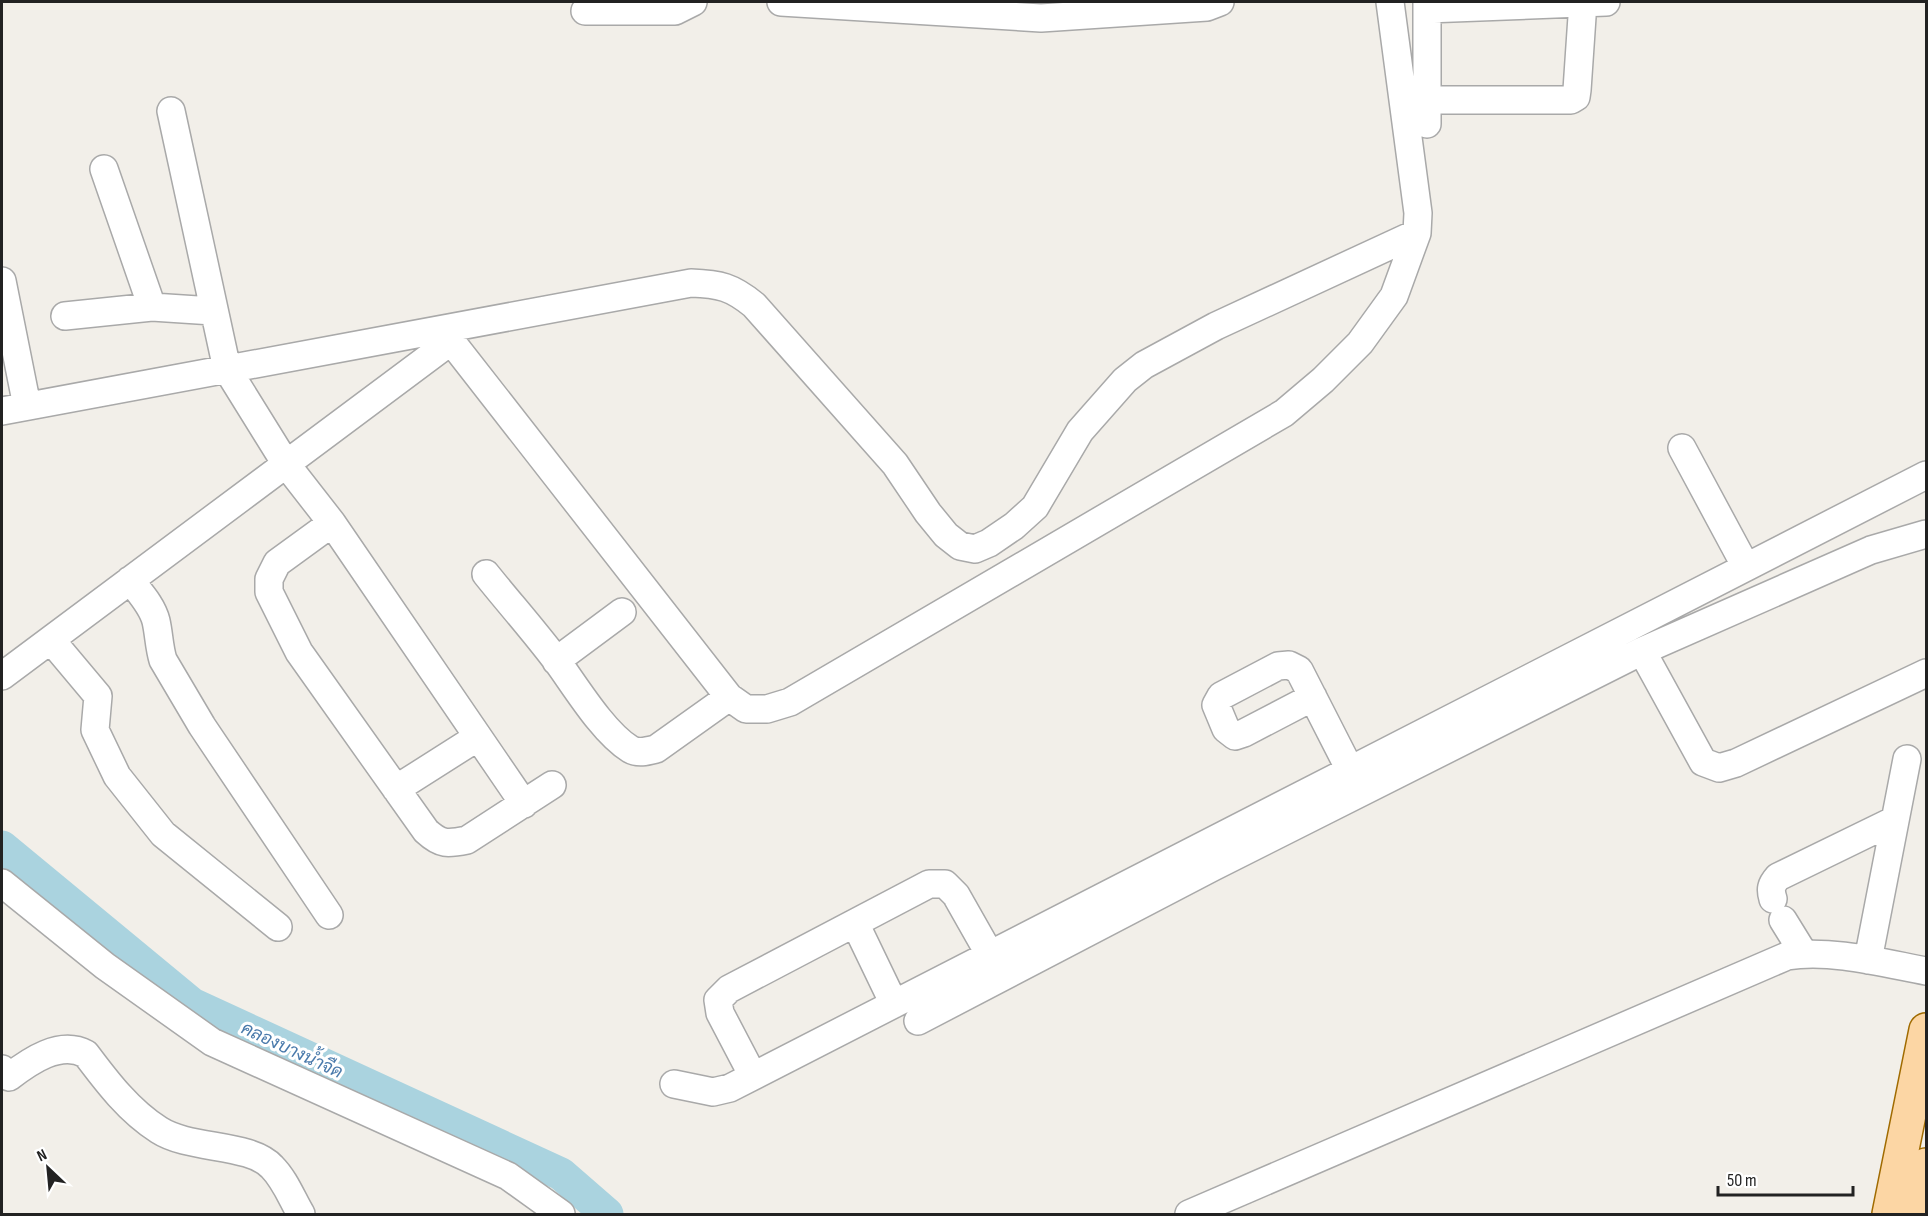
<svg xmlns="http://www.w3.org/2000/svg" width="1928" height="1216" font-family="'Sofia Sans Condensed',Sarabun,sans-serif">
<style>
.lines{fill:none;stroke-linecap:round;stroke-linejoin:round}
.river{stroke:#aad3df;stroke-width:33}
.minor-casing{stroke:#a9a9a9;stroke-width:30}
.major-casing{stroke:#a06b00;stroke-width:36}
.minor{stroke:#fff;stroke-width:27}
.major{stroke:#fcd6a4;stroke-width:33}
.labels{text-anchor:middle;stroke-width:6;stroke-linejoin:round;paint-order:stroke}
.water-label{font-size:18px;font-style:italic;fill:#4a7aab;stroke:#fff}
</style>
<rect width="100%" height="100%" fill="#f2efe9"/>
<g class="lines">
<path class="river" d="M2 847 192 1004 561 1174 607 1214"/>
<defs>
<path id="minor" d="M781 2 1041 18 1207 7 1220 2
M1427 2V124
M1427 9 1606 2
M585 11H675L693 2
M1427 100H1571L1576 97 1577 90 1583 2
M171 111 227 369 286 464 332 523 524 804
M104 169 152 307 213 311
M2 281 27 406
M65 316 152 307
M2 411 691 283C720 284 732 287 754 305L895 464 928 513 946 535 960 546 975 549 989 543 1014 526 1035 507 1080 431 1125 380 1144 365 1216 326 1417 233
M1682 448 1746 567
M332 523 277 563 269 579V592L299 652 426 831C441 845 448 844 467 840L552 785
M486 574C510 604 536 633 559 664 577 689 604 733 630 749 638 754 648 751 656 749L729 697
M130 580C139 592 152 605 156 621 159 634 159 647 163 660L202 726 329 915
M51 640 98 696 95 730 117 776 163 834 278 927
M1642 651 1703 762 1719 768 1736 763 1926 673
M556 661 622 612
M2 676 451 341 729 697 746 709H767L790 702 1284 413 1323 380 1360 343 1394 296 1417 233 1418 213 1390 2
M1313 697 1244 733 1235 736 1226 729 1216 705 1221 696 1278 666 1289 665 1299 670 1350 770
M396 789 478 737
M2 883 105 966 212 1042 508 1176 561 1214
M1773 899C1770 889 1771 885 1778 877L1895 820
M1783 920 1804 954
M855 923 894 1004
M1868 960 1907 759
M918 1021 1213 867 1642 651 1871 550 1926 534
M2 1069 9 1077C30 1061 60 1040 86 1054 107 1082 129 1111 159 1130 190 1150 250 1143 272 1167 285 1180 292 1199 301 1214
M753 1076 720 1013 718 1000 729 989 929 884H945L956 895 990 955
M674 1084 713 1092 730 1088 1926 475
M1189 1214 1787 956C1831 949 1883 963 1926 971"/>
<path id="major" d="M1889 1214 1926 1030
M1917 1214 1926 1165"/>
</defs>
<use href="#minor" class="minor-casing"/>
<use href="#major" class="major-casing"/>
<use href="#minor" class="minor"/>
<use href="#major" class="major"/>
</g>
<g class="labels">
<g class="water-label">
<text transform="translate(292 1050) rotate(25)" y="6">คลองบางน้ำจืด</text>
</g>
</g>
<rect width="1928" height="1216" fill="none" stroke="#222222" stroke-width="6"/>
<g transform="translate(48 1168) rotate(334)" stroke="#ffffff" stroke-width="4.5" paint-order="stroke">
<path d="M0-4.5L10 22L0 15L-10 22Z" fill="#222222"/>
<text y="-9" font-size="16" font-weight="bold" text-anchor="middle" fill="#222222">N</text>
</g>
<path d="M1718 1186v9h135v-9" fill="none" stroke="#222222" stroke-width="3"/>
<text x="1727" y="1186" font-size="18" fill="#222222" stroke="#ffffff" stroke-width="4.5" paint-order="stroke">50 m</text>
</svg>
